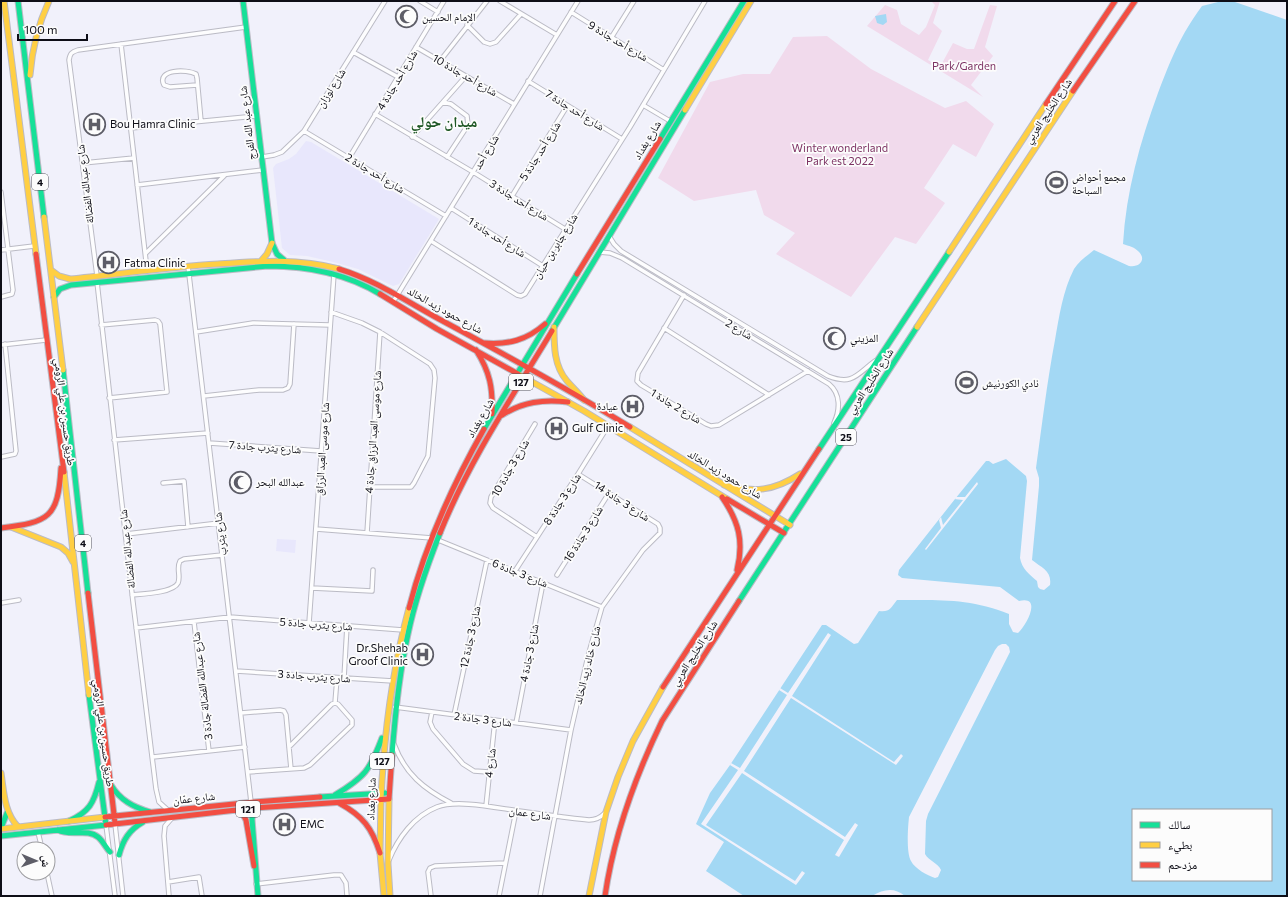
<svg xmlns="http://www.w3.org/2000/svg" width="1288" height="897" font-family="Commissioner,'Noto Naskh Arabic',sans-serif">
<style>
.built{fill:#e8e7fc}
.green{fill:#f1daec}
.water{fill:#a3d8f4;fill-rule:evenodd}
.pier{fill:#f1f1fb}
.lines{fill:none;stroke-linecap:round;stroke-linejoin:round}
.street-casing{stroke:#bbbbc5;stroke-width:5.5}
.fast-casing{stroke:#bbbbc5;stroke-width:7}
.slow-casing{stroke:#bbbbc5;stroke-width:7}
.jam-casing{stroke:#bbbbc5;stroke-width:7}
.street{stroke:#fdfdfe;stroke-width:3.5}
.fast{stroke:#16e098;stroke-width:5}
.slow{stroke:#ffcf43;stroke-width:5}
.jam{stroke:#f24e42;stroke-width:5}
.labels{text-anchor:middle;stroke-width:3.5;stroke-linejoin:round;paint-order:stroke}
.shield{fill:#fcfcfc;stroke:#55555c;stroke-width:1}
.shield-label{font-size:10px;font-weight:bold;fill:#0e0e17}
.poi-label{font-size:11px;fill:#0e0e17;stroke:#fcfcfc;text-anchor:start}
.street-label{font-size:11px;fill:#0e0e17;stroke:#fcfcfc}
.park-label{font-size:11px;fill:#7d3263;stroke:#fcfcfc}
.district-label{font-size:15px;font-weight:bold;fill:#1e5724;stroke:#fcfcfc}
</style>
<rect width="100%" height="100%" fill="#f1f1fb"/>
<path class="built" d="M306 141 311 142 439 219 399 284 393 286 358 269 333 262 307 256 290 255 282 248 273 168 276 164 289 159 296 154Z
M277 539 296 540 295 553 276 551Z"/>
<path class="green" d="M931 1H940L933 23 942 31 928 60 940 67 953 43 967 49H974L990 5 997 6 985 47 993 56 971 85 983 97 867 26 885 5 897 10 901 24 919 35 926 27 935 5Z
M827 36 871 69 945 108 966 101 994 124 976 157 953 144 924 188 945 203 916 244 895 237 851 297 776 254 795 233 764 215 756 190 694 201 658 178 710 82 743 74H770L793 37Z"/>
<path class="water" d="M1222 1 1235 2 1287 20V896H905C894 887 884 889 872 896H744L706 871 724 842 696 824 710 793 730 765 822 625H826L854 644 858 643 879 611C890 612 890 609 897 600 938 600 970 598 1009 614V624L1013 632 1018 633C1026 626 1043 595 1019 601L1000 587 902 578 898 575 899 570 955 499 986 461H989L993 464 1006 459 1026 476 1027 481 1020 558C1022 569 1029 574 1037 581L1038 587 1040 589 1044 590 1050 585C1052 571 1042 568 1032 560L1039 486V478L1036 468C1042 425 1047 382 1055 340 1059 317 1063 290 1074 269 1079 261 1087 256 1094 250L1129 266C1140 268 1147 259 1138 251 1134 247 1129 246 1123 244 1126 192 1140 142 1158 93 1171 59 1180 36 1202 6ZM1002 644H1006L1009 647 1010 652 928 814 926 821 925 854C929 861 938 863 941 870L938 877 935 878C927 875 915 869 911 861 906 852 908 827 909 817L995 650 998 646ZM1133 810H1271V880H1133Z
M886 14 887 22 883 25 877 23 875 16Z"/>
<path class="pier" d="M977 482 978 484 926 550 925 549 941 528 939 520 941 517 943 525 963 500 954 499H955L956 497H965Z
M828 633 831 635 792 696 894 762 901 754 903 756 896 765 791 698 744 771 845 837 855 823 858 825 839 857 835 855 844 840 742 773 706 825 795 881 802 871 805 873 796 885 701 824 738 770 730 765 731 763 740 768 787 695 779 690 780 688 788 693Z"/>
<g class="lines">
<defs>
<path id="street" d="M420 1 438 12
M500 1 557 35
M571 12 664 70
M467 25 484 42 490 44 496 42 521 14
M611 38 634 1
M121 44 146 261 141 271
M416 47 514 104
M353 52 398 77
M440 61 487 1
M528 81 622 139
M197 85 170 87 164 85C156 69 187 69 196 74L197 78 201 121
M443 102 451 104 467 116 468 125 447 157
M643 105 670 121
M375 114 473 172 565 229
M131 128 257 116
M304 131 446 216
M412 137 466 76
M262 157 274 155 282 152 304 131 385 1
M349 158 444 1
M83 163 134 158
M137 185 263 170
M1 192 13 290 12 294 1 297
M512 196 567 106
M451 208 543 266
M609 236 614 244 621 251 828 376C853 386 857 374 875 361
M431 241 517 295 521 296 525 294 630 127 705 1
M1 250 34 246
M599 252 610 253 622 258 829 384C841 394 840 410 834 423
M146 253 225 175
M146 261 156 269
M188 266 251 802
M97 276 69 60C70 53 72 52 78 50L246 27
M97 282 133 602 156 789 159 802 169 811
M684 295 638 373 637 381 641 385 706 424 711 426 719 425 808 371
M393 302 578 1
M331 312 362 323 380 332 430 364 434 370 435 378 428 456 414 483 411 487H370
M101 325 155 320 158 321 160 324 167 392 109 398
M664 328 769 395
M196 332 253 323 330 325
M1 345 46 340
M204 396 259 390H283L288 388 290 384 294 324
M535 424 491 497 490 503 493 508 537 537
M114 440 208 433
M209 443 321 451
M1 457 15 454 16 451 5 344
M163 483 184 481 188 527
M316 529 432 538
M367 533 380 332
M126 534 219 523
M438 540 602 607
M515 571 578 474 608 426
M557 575 609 493
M312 588 372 591 373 570
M132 595C142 594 173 593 178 583 181 576 176 568 180 561L184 559 222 555
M1 603 19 600
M194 622 209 751
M309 623 334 274
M136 628 230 617 403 630
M236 671 393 681
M344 678 347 626
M335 703 337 678
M395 707 571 730
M432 712 430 722 433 729 463 764 474 771 489 772
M241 713 280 710 284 711 286 715 291 769
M454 715 487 560
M516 723 543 583
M394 744C405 774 424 789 451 803
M289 747 332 704 335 703
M153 757 245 747
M248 772 304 768 310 765 352 725V720L338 704 335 703
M486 806 495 720
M115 824 123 896
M106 825 115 896
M38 832 42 849
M389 860C398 838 414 816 437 807 457 799 497 808 519 811 542 814 565 818 589 820 596 820 600 818 605 813
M47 873 52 896
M168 882 199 877 202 896
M256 884 334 875H341L346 883 347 896
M169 896 164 836 165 826 172 818
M431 896 428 872 430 868 435 866 505 863
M499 896 516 811
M540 896 571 730 588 656 602 607 643 550 660 533V528L658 524 578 474"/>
<path id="fast" d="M18 1 44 217
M243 1 272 243 277 254 284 260
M660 139 744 1
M54 297 60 289 71 285 268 266C306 266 347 274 380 294
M552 331 685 110
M63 370 88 593
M484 429 577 274
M819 449 949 252
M739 601 917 327
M89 695 106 825
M392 755C395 715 399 674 408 634 415 600 427 566 440 533
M111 785C120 800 133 807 150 812
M335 795C365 777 370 770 382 738
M320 797 385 793
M254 808 252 819 258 896
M69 821C89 812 94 803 99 782
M1 828 7 813
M58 830C71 837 87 828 98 837 103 841 106 848 110 852
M1 836 106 825
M119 855C123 840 129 830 143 822"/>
<path id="slow" d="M4 1 36 254
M30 75C32 49 38 25 49 1
M685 110 751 1
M44 217 63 370
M949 252 1046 104
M261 261 267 254 272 243
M51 270 59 276 70 279C119 274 169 267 218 264 260 261 298 258 339 269
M554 327C554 346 554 366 567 381 573 388 579 393 584 400
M917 327 1073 91
M518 374 584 411 727 499
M630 427 790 525
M64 472 89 695
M724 485C754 493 774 491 800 474
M11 527 61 547 68 553 73 562
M1 773C4 792 4 812 18 827
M381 799 380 853 384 896
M381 799C384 734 392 671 409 608
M389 799 388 864 390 896
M1 829 105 817
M589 896 606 812 618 777 633 741 663 687"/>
<path id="jam" d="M1073 91 1135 1
M1046 104 1115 1
M36 254 64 472
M339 269C375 280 406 301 439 319 504 354 568 389 630 427
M577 274 660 139
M380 294 437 329 518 374
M484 343C508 345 527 340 545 324
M476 350C490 372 493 388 492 414
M502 415C523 402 543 399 568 402
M722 497C739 522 744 541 737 570
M727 499 784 533
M1 528C49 522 58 518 61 468
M440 533C469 461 512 397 552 331
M88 593 115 823
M409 608C425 545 452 486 484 429
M663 687 819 449
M339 803C363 816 372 828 380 853
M240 809 246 820 254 866
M105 817 254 802 320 797
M106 825 254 808 389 799 392 755
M605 896C614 834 635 777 662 721L739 601"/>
</defs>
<use href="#street" class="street-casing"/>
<use href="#fast" class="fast-casing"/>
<use href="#slow" class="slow-casing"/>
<use href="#jam" class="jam-casing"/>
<use href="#street" class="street"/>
<use href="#fast" class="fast"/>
<use href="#slow" class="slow"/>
<use href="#jam" class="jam"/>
</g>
<defs>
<symbol id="mosque-ring" viewBox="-11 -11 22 22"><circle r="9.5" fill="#fcfcfc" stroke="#5d5d67" stroke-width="1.5"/><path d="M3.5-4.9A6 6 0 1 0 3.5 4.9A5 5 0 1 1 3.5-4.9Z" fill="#5d5d67"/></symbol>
<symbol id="hospital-ring" viewBox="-11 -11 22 22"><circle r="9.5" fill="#fcfcfc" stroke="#5d5d67" stroke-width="1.5"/><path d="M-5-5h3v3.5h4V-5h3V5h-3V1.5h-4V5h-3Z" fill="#5d5d67"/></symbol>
<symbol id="stadium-ring" viewBox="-11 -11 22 22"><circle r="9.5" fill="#fcfcfc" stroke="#5d5d67" stroke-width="1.5"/><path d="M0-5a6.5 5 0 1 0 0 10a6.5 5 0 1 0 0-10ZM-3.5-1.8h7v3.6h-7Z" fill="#5d5d67"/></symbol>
</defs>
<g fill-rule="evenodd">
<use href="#mosque-ring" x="394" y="4" width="25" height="25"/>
<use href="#hospital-ring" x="82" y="112" width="25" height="25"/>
<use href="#stadium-ring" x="1044" y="170" width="25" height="25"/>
<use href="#hospital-ring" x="96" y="250" width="25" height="25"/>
<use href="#mosque-ring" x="822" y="326" width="25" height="25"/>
<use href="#stadium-ring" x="954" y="370" width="25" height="25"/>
<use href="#hospital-ring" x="620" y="394" width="25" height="25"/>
<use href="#hospital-ring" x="544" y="416" width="25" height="25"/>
<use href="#mosque-ring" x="228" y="470" width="25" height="25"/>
<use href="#hospital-ring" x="410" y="642" width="25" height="25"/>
<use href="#hospital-ring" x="272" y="812" width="25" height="25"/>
</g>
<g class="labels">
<g class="shield">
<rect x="32" y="174" width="16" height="16" rx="3"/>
<rect x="509" y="374" width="24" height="16" rx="3"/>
<rect x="836" y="429" width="20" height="16" rx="3"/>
<rect x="75" y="535" width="16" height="16" rx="3"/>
<rect x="370" y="753" width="24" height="16" rx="3"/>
<rect x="236" y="801" width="24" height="16" rx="3"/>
</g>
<g class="shield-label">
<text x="40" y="186">4</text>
<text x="521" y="386">127</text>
<text x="846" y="441">25</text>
<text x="83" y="547">4</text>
<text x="382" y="765">127</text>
<text x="248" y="813">121</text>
</g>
<g class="poi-label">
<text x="422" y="21">الإمام الحسين</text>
<text x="110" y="128">Bou Hamra Clinic</text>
<text x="1072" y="181">مجمع أحواض<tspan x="1072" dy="13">السباحة</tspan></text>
<text x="124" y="267">Fatma Clinic</text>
<text x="850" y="342">المزيني</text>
<text x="982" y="387">نادي الكورنيش</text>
<text x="618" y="410" text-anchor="end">عيادة</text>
<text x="572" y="432">Gulf Clinic</text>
<text x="256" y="486">عبدالله البحر</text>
<text x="408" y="652" text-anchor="end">Dr.Shehab<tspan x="408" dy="13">Groof Clinic</tspan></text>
<text x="300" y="828">EMC</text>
</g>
<g class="street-label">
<text transform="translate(618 41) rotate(31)" y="4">شارع أحد جادة 9</text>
<text transform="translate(465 75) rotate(30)" y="4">شارع أحد جادة 10</text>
<text transform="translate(397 80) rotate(-59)" y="4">شارع أحد جادة 4</text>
<text transform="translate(331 88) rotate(-58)" y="4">شارع لوزان</text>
<text transform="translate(575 110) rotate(32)" y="4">شارع أحد جادة 7</text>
<text transform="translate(1048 111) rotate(-56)" y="4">شارع الخليج العربي</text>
<text transform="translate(247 123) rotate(-97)" y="4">شارع عبد الله الفرج</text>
<text transform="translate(647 140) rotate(-59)" y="4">شارع بغداد</text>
<text transform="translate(540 151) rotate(-58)" y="4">شارع أحد جادة 5</text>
<text transform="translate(486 152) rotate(-59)" y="4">شارع أحد</text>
<text transform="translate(375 173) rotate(31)" y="4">شارع أحد جادة 2</text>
<text transform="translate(85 184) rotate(-97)" y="4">شارع عبدالله الفضالة</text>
<text transform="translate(519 200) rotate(32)" y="4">شارع أحد جادة 3</text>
<text transform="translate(497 237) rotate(32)" y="4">شارع أحد جادة 1</text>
<text transform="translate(555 246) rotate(-58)" y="4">شارع جابر بن حيان</text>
<text transform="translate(445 310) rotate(29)" y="4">شارع حمود زيد الخالد</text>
<text transform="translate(739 329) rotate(31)" y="4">شارع 2</text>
<text transform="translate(870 381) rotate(-57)" y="4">شارع الخليج العربي</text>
<text transform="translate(676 406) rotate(31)" y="4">شارع 2 جادة 1</text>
<text transform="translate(65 412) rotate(83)" y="4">طريق حسين بن علي الرومي</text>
<text transform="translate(480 418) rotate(-60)" y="4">شارع بغداد</text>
<text transform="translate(373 432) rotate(-86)" y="4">شارع موسى العبد الرزاق جادة 4</text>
<text transform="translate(265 447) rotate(4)" y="4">شارع يثرب جادة 7</text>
<text transform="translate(322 449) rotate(-86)" y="4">شارع موسى العبد الرزاق</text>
<text transform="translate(510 468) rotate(-60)" y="4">شارع 3 جادة 10</text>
<text transform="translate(725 474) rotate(31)" y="4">شارع حمود زيد الخالد</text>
<text transform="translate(562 499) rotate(-57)" y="4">شارع 3 جادة 8</text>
<text transform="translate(622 501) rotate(33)" y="4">شارع 3 جادة 14</text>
<text transform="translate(220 534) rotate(-97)" y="4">شارع يثرب</text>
<text transform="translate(583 534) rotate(-58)" y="4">شارع 3 جادة 16</text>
<text transform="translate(127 549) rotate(-96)" y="4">شارع عبدالله الفضالة</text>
<text transform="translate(520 573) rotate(22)" y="4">شارع 3 جادة 6</text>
<text transform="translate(316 624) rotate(4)" y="4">شارع يثرب جادة 5</text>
<text transform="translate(470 637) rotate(-78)" y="4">شارع 3 جادة 12</text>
<text transform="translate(529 653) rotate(-79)" y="4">شارع 3 جادة 4</text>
<text transform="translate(694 653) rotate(-57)" y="4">شارع الخليج العربي</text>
<text transform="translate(587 665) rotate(-76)" y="4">شارع خالد زيد الخالد</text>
<text transform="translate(314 676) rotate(4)" y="4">شارع يثرب جادة 3</text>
<text transform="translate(202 686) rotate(-97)" y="4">شارع عبدالله الفضالة جادة 3</text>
<text transform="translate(483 719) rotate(7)" y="4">شارع 3 جادة 2</text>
<text transform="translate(104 733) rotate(83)" y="4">طريق حسين بن علي الرومي</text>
<text transform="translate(490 763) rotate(-83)" y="4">شارع 4</text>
<text transform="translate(194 798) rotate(-6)" y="4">شارع عمّان</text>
<text transform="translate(371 799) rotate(-88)" y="4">شارع بغداد</text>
<text transform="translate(530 813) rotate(8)" y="4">شارع عمان</text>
</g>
<g class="park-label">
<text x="964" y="70">Park/Garden</text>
<text x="840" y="152">Winter wonderland<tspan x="840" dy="13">Park est 2022</tspan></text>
</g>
<g class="district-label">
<text x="444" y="127">ميدان حولي</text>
</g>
</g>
<rect width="1288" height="897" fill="none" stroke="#0e0e17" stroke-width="4"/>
<rect x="1132" y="809" width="140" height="72" fill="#fcfcfc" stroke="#9d9da0"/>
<rect x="1140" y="822" width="20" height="6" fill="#16e098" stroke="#9d9da0"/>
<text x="1168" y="829" font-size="12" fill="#0e0e17">سالك</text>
<rect x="1140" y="842" width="20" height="6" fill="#ffcf43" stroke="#9d9da0"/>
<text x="1168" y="849" font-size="12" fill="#0e0e17">بطيء</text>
<rect x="1140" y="862" width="20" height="6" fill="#f24e42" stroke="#9d9da0"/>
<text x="1168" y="869" font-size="12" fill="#0e0e17">مزدحم</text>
<g transform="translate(36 861) rotate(92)"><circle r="19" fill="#fcfcfc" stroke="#9d9da0"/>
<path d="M0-3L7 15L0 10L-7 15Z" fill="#5d5d67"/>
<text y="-6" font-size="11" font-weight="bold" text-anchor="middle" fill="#0e0e17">ش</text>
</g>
<path d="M18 34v6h69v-6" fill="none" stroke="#0e0e17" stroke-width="2"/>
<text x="24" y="34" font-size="12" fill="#0e0e17" stroke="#fcfcfc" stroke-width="3" paint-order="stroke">100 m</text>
</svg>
